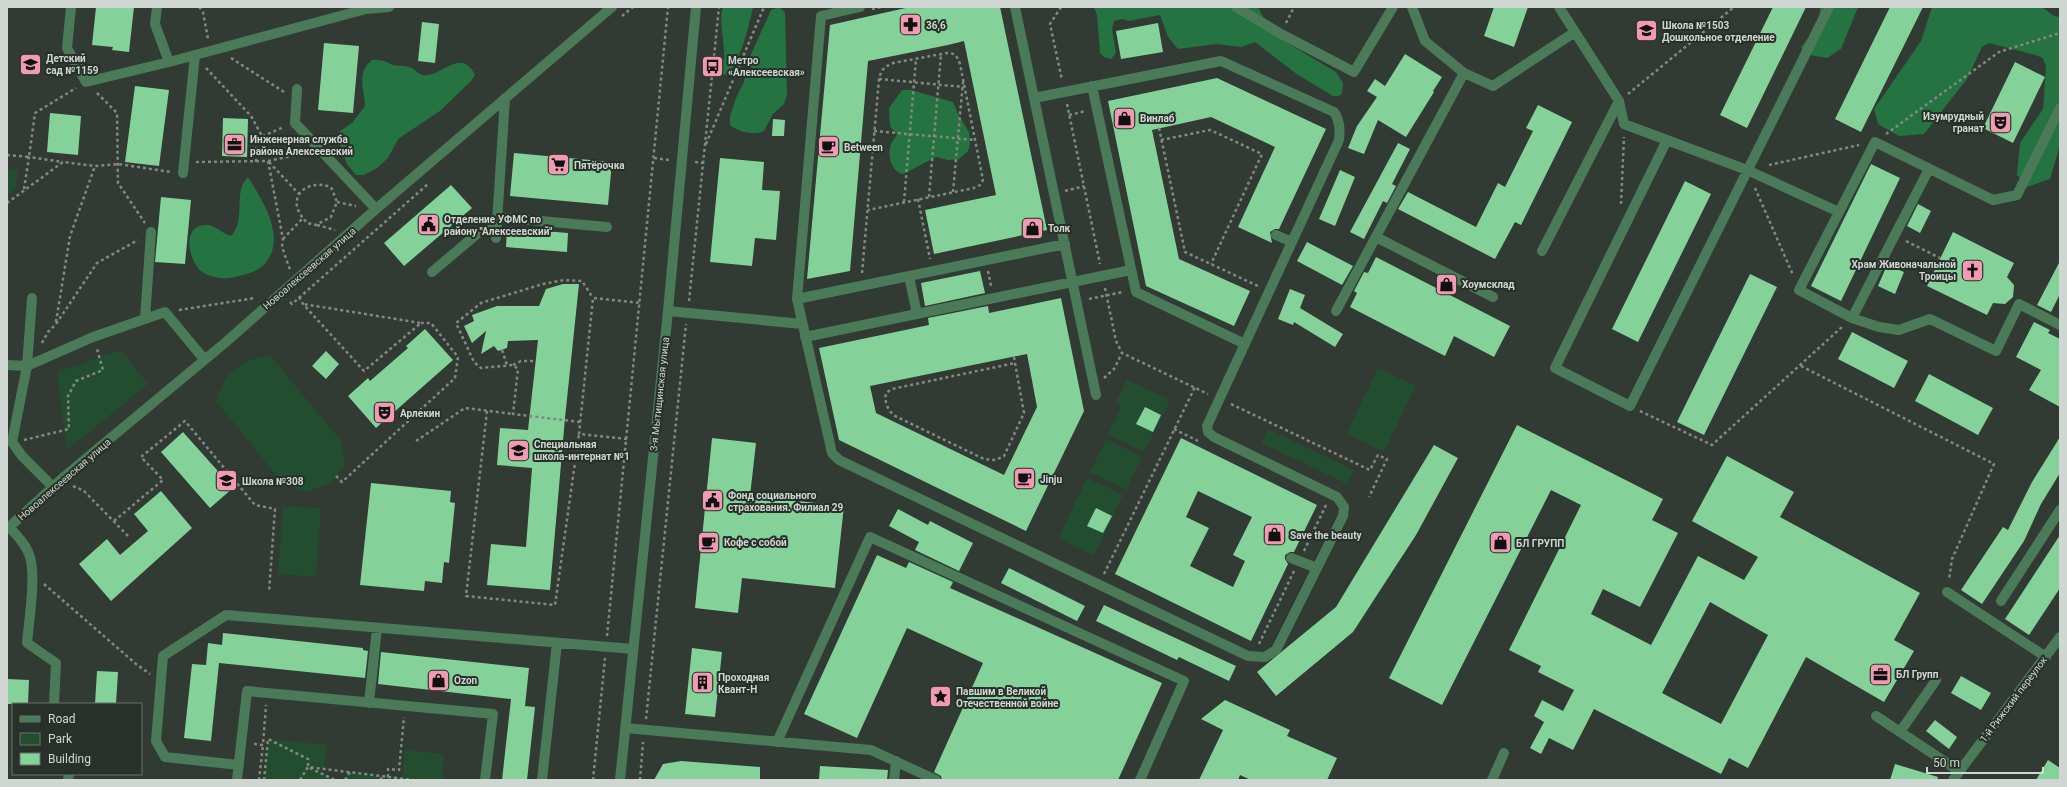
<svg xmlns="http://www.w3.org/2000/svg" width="2067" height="787" font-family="Roboto,sans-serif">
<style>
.green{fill:#224d2f}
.forest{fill:#247340}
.building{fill:#84d299;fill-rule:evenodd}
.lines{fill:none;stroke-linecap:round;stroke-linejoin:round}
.path{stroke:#828983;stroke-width:2.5;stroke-dasharray:3 3;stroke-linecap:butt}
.minor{stroke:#4a7a57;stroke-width:10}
.labels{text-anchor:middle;stroke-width:4;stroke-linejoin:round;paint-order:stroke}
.poi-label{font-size:10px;font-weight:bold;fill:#d0d6d1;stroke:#273029;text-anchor:start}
.street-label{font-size:10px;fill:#d0d6d1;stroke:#273029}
</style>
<rect width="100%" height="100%" fill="#313a33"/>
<path class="green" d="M7 169 18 170 16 189 7 196Z
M121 350 148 384 67 450 57 372Z
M270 355 342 442 345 464 331 483 307 492 284 485 216 401C226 372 239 360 270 355Z
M1378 368 1416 386 1384 452 1346 434Z
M1127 379 1170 400 1144 452 1108 435 1121 407 1115 404Z
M1268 429 1354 470 1347 484 1261 443Z
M1106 439 1142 457 1126 490 1090 472Z
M1087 478 1123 495 1094 556 1058 538Z
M283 506 321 508 316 577 278 574Z
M268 739 327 745 324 769 309 767 335 780H264Z
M404 750 444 754 442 780H380L383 776 403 777Z
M350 772 379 776 376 780H345Z"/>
<path class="forest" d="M723 7H753C750 21 739 70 725 75L720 73C720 67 723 63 724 58 725 41 718 23 723 7Z
M779 7 785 12 787 95 784 104 773 114 764 131C755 136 738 132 730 125V116L736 98 744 82 748 61 771 10Z
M1094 7H1259V9L1272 34 1336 72 1343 83 1342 94 1338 96H1333L1298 75 1255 42 1241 47 1216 44 1178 49 1168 37 1160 15 1129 21 1122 19 1114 21 1112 29 1116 53 1111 59 1104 57 1100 53 1097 15Z
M1820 7H1858L1841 49 1827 58 1804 54 1801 47C1810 36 1821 22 1820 7Z
M1932 7H2042L2054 16 2060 17V145L2050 179 2027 187 2017 175 2020 143 2043 109 2046 67 2043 58 2035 55 1989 43 1982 47 1967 79 1924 134 1899 136 1878 124 1874 109 1921 41Z
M372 60C381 59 386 62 393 65 398 66 404 65 409 67 414 68 418 74 423 75 441 78 461 46 475 75L471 81 440 111 398 139 388 158 377 168 364 175H356L347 164 337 137 340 131 352 123 365 106C364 88 356 73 372 60Z
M902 90H911L953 102 959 116 969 132 970 145 968 151 959 159 948 160 936 157 903 174C891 172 887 154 891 144 892 141 895 138 897 135L890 126 889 108Z
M248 177C261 198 284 232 269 258 262 269 255 272 242 275 236 277 228 279 221 278 215 278 206 275 201 271 189 261 181 227 204 225 215 224 221 233 231 236 247 219 232 192 248 177Z"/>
<path class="building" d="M96 7H134L129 52 112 50 113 47 92 45Z
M910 7H1000L1047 230 934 254 925 210 996 195 964 41 948 45 868 61 850 271 807 279 830 25Z
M1494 7H1528L1514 47 1484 36Z
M1773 7H1806L1747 128 1720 115Z
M1890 7H1923L1861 132 1835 119Z
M422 22 439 24 435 63 418 61Z
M1158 23 1163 52 1121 59 1116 31Z
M324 43 359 46 353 113 318 110Z
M1405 54 1442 77 1433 91 1434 92 1406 137 1378 120 1364 154 1348 148 1357 126 1377 97 1367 91 1375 79 1385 86Z
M2015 62 2045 77 2013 143 1983 128Z
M1217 78 1326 129 1279 229H1275L1270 232 1272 243 1238 227 1275 147 1211 117 1152 130 1179 259 1250 291 1234 326 1146 286 1108 101Z
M135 86 169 90 159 166 125 162Z
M1538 105 1572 122 1521 225 1515 222 1495 259 1398 209 1408 192 1476 227 1498 183 1505 187 1533 131 1526 128Z
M50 113 81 116 78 155 47 152Z
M223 118 248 119 247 157 222 156Z
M773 119 785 120 784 136H772Z
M1398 143 1410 149 1392 184 1396 186 1387 203 1383 201 1364 239 1350 232Z
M514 153 612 162 608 205 510 196Z
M720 158 764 162 762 190 780 191 776 240 755 238 752 266 710 262Z
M1871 164 1900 178 1841 301 1811 286Z
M1340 170 1355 177 1335 226 1319 219Z
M1685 181 1711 194 1638 342 1612 329Z
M451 185 472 208 404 266 384 243Z
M161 197 191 200 185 264 155 262Z
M1918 204 1931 211 1920 233 1907 226Z
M507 228 568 233 567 252 506 247Z
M1953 232 2014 263 2007 277 2014 285 2013 297 2005 304 1993 303 1987 315 1927 286Z
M1307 242 1353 266 1342 285 1297 261Z
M1376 257 1510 326 1494 357 1454 336 1445 356 1350 307 1357 293 1354 291 1364 272 1368 273Z
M2060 261V294L2051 312 2037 305Z
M1887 265 1904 272 1895 294 1878 286Z
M980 271 985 293 925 306 921 283Z
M1750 274 1777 287 1704 435 1677 422Z
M563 284H579L565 418 550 590 487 585 491 544 526 547 532 468 497 465 500 428 528 430 538 340 508 341 507 348 498 351 494 346 481 354 486 331 472 343 464 326 474 321 472 315 497 306H539L546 289Z
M1290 289 1305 295 1300 308 1343 334 1335 347 1294 322 1293 325 1278 319Z
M1061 298 1084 411 1026 531 839 440 819 348 929 325 928 318 988 306 989 313ZM1027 354 1037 407 1004 475 876 413 870 386Z
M2034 322 2050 330 2048 333 2060 339V407L2029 390 2041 370 2016 357Z
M425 329 453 360 376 428 348 396 368 378 370 381 408 348 406 346Z
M1852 332 1908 361 1894 388 1838 359Z
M326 351 339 364 326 379 312 366Z
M1929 374 1993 408 1978 435 1915 401Z
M1145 407 1161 415 1153 432 1136 424Z
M1517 425 1663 499 1652 520 1678 533 1640 607 1603 589 1591 614 1651 645 1698 556 1744 580 1758 557 1692 521 1727 456 1794 492 1780 517 1920 593 1894 640 1914 651 1884 702 1806 657 1748 768 1729 758 1721 774 1594 709 1573 750 1549 738 1541 754 1530 748 1544 722 1534 716 1542 700 1563 711 1574 690 1538 672 1541 666 1509 650 1581 505 1551 490 1442 705 1389 678ZM1710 602 1768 635 1721 724 1662 693Z
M183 432 233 488 210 508 161 452Z
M2060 437V473L2041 504 2024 541 1982 604 1961 590 2003 527 2008 530 2032 482Z
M712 438 756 443 750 496 844 506 835 588 742 578 738 613 695 608Z
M1181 438 1317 505 1294 552H1290L1285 555V559L1288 564 1251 641 1115 574ZM1198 491 1252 517 1233 555 1245 561 1233 587 1190 566 1209 528 1186 517Z
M1434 445 1458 458 1416 535 1353 632 1276 696 1257 672 1336 607Z
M371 483 451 491 450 502 455 503 449 563 444 562 442 583 425 581 424 591 360 585Z
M161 491 192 528 111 601 79 564 107 539 120 555 148 531 134 514Z
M1096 508 1112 516 1103 533 1087 526Z
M898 509 928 525 930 521 973 543 959 571 915 550 919 542 889 526Z
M2060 535V588L2029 635 2005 619Z
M877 555 906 568 909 562 953 582 950 588 1162 683 1118 780H942L941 776 934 772 983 663 907 628 857 738 804 714Z
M1009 568 1085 606 1077 621 1001 583Z
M1104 605 1236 666 1229 681 1179 657 1177 660 1096 621Z
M223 633 363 648V650L368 651 365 678 219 663 211 741 184 738 192 664 206 665 208 643 222 645Z
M692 648 722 652 715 717 685 714Z
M381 652 529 668 525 706 535 707 527 780H502L511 699 378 684Z
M97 671 118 672 116 704H95Z
M1961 676 1991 693 1981 710 1951 693Z
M7 679 29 680 28 704H7Z
M1225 700 1290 730 1287 736 1337 758 1327 780H1251L1240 775 1238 780H1199L1223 730 1201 719Z
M1935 720 1957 737 1949 749 1926 731Z
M2048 760 2060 768V780H2036Z
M681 761 760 767V780H654L663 764Z
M1895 764 1938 777 1937 780H1890Z
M820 766 888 770 887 780H819Z"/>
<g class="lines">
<path class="path" d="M199 7 203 12 208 39
M1061 7 1050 24 1062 80
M872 9 881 7
M622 16 633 7
M1286 23 1294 7
M231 58 284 92
M206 68 251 116 262 136
M879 79 964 87
M97 93 117 113 118 183 145 223
M1628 94 1734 7
M1067 104 1100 264
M1069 115 1086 111
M1159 128 1185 252 1258 286
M874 131 976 140
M1886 134 1999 52 2060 33
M1161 140 1210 130 1262 154 1211 264
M706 144 764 7
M7 155 29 157 35 113 76 88
M654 158 669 160
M268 161 283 239 282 247 290 270
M196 162 268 161 306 153
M256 162V139L284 127
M269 162 299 194
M695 162 703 163
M1769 165 1859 145
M1755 188 1793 275
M24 189 29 157 63 162
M1065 191 1084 186
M953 192 963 82
M929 197 941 54
M918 199 930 259
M337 202 356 206
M904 202 916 59
M7 203 63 162 95 166 118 164 171 172
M1621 204 1624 137
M317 225 335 230
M283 239 303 218C286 198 306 178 331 187L337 202 331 217 316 225 307 223 303 218
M1906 241 1940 258
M988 271 991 286
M862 273 879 79C881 70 884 67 893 63L947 53C955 53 957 56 960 64L983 180 980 185 974 188 868 210
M1105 288 1116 341 1122 353 1208 394
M299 297 303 304 364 371 421 323 303 304
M1089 299 1123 292
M689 301 719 7
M290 302 292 304 428 184
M179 310 255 298
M56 322 70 236 95 166
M42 343 48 332 56 324 97 263 138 240
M502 350 507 365
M1014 357 1015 363 1024 413 1004 456 996 460 984 459 895 416C888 411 884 402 886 393L892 389 1015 363
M513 365 521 361H535
M1801 366 1994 464 1952 559 1949 580
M1104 378 1114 369 1122 353
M1231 404 1370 470 1378 455 1387 459 1369 497
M487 411 466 596 555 605 579 434
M1640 411 1712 445 1843 326
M580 422 513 414 518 369 513 365 481 368 474 362 456 323 481 303 543 284 564 280 582 281 593 298
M1174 429 1198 441
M627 439 579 434 593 298 641 303
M24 440 69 429 68 396 76 381 103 370 97 349
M416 441 465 408 513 414
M336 476 342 482 455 378 458 357 431 323H421
M73 486 84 491 129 537
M114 521 163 480 141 457 185 421 255 505 275 509 269 592
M1304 551 1326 505
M1104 574 1195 387
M44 584 136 664 150 674
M607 636 668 7
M1259 644 1294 571
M646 719 686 324
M254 744 263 745 266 705
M388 777V769L399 770 404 717
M259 780 263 745
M264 780 268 739 308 759V767L335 780
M300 780 308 767 413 780
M345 780 350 772
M380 780 383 776
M593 780 605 658
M640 780 643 742"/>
<path class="minor" d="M71 7 67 48 86 82 169 62 366 9 389 7
M157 7 155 24 169 62
M860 7 821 16 797 299 832 453 839 460 1248 656 1265 657 1276 650 1343 516 1344 507 1337 497 1214 437 1208 432 1207 426 1339 140C1340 129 1340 121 1334 112L1221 61 1034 98
M1015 7 1096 395
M1236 7 1281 34 1354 72 1393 7
M1412 7 1425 41 1464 73 1493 86 1575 32
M1559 7 1619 101 1624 124 1747 170 1839 212
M1092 86 1136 292 1245 344
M297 89 295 123 376 209
M1667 140 1555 368 1630 406 1829 7
M1929 169 1852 318 1799 290 1875 142 1993 200 2017 195 2060 108
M183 173 195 55
M1276 235 1292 242
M1376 237 1493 297
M496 238 505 98
M1542 251 1619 101
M432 272 497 217 607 227
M909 276 917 314
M32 298 27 366 12 442 22 456 53 487
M797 299 1065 244
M668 311 802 324
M1336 311 1464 73
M1852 318 1879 327 1899 330 1930 319 1996 351 2019 304 2060 325
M145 319 151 232
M805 337 1131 270
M7 365 27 366 93 337 165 312 204 359
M9 527C17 535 27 546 30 557 36 579 29 620 27 643L56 663 54 704
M7 529 65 476 226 342 376 209 612 7
M1291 558 1317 568
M1947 592 2046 657
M2001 601 2060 510
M369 703 377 628
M1876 716 1959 771
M625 728 871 750 936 780
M1900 732 1936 680
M777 742 870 537 1184 681 1140 780
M239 765 165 757 156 741 163 656 226 615 633 649
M68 780 69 774
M237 780 247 691 493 714 485 780
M542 780 557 643
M620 780 668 311 696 7
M894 780 896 761
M1492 780 1504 753
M1953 780 2060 637"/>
</g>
<defs>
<symbol id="pharmacy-square" viewBox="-11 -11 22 22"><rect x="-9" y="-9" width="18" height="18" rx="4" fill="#f19ab2" stroke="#273029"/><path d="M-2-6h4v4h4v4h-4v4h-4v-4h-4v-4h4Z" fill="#111"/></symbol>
<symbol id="school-square" viewBox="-11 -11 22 22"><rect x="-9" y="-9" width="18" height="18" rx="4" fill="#f19ab2" stroke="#273029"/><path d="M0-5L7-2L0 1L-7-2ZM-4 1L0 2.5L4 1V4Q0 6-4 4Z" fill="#111"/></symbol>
<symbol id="bus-square" viewBox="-11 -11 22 22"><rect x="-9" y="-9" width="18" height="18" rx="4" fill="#f19ab2" stroke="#273029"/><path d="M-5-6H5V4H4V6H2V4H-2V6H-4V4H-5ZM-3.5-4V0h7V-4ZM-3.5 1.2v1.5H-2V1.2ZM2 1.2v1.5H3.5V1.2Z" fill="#111"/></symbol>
<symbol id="shop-square" viewBox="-11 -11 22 22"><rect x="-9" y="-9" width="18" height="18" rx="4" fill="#f19ab2" stroke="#273029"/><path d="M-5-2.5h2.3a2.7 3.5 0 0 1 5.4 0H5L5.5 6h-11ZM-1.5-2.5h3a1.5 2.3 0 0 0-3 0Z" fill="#111"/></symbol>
<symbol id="theatre-square" viewBox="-11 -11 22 22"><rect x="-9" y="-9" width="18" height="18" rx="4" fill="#f19ab2" stroke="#273029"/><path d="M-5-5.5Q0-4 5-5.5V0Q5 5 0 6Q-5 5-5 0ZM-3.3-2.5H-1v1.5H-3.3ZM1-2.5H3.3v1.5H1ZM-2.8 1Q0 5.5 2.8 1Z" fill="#111"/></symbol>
<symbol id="office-square" viewBox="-11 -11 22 22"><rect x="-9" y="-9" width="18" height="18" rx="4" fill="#f19ab2" stroke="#273029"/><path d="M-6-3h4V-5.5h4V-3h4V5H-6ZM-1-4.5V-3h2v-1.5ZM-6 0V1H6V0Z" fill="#111"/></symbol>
<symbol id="cafe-square" viewBox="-11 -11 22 22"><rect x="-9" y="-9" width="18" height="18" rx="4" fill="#f19ab2" stroke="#273029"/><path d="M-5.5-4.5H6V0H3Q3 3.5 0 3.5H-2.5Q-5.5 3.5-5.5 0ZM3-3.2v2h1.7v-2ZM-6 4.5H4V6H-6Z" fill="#111"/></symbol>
<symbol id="supermarket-square" viewBox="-11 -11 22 22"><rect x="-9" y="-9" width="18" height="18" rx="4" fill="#f19ab2" stroke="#273029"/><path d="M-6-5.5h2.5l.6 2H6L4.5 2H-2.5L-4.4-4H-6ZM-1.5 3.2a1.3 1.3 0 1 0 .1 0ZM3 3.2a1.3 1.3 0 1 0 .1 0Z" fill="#111"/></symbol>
<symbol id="civic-square" viewBox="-11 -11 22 22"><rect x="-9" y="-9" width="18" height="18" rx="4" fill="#f19ab2" stroke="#273029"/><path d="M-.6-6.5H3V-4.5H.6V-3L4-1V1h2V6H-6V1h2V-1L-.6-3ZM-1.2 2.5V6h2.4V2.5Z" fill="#111"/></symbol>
<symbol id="church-square" viewBox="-11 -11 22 22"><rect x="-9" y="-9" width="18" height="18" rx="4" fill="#f19ab2" stroke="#273029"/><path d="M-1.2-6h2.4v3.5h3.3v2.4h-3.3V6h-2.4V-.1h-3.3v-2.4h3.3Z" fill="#111"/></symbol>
<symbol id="building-square" viewBox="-11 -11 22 22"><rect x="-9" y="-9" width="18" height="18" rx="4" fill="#f19ab2" stroke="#273029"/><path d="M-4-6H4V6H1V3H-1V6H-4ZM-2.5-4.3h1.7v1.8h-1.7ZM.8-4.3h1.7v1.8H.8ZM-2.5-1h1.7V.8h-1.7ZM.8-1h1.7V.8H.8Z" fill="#111"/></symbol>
<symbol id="sight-square" viewBox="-11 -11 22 22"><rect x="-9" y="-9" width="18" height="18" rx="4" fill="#f19ab2" stroke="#273029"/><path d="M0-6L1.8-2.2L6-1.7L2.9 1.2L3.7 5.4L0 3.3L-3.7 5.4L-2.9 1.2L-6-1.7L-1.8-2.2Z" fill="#111"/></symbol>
</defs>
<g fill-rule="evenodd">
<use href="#pharmacy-square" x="898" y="12" width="25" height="25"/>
<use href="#school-square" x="1634" y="18" width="25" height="25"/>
<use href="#school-square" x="18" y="52" width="25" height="25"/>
<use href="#bus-square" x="700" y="54" width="25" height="25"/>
<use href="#shop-square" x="1112" y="106" width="25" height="25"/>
<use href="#theatre-square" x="1988" y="110" width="25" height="25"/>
<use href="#office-square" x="222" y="132" width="25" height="25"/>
<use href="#cafe-square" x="816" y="134" width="25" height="25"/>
<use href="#supermarket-square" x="546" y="152" width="25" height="25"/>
<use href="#civic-square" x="416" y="212" width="25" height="25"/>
<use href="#shop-square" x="1020" y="216" width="25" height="25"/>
<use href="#church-square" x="1960" y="258" width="25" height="25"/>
<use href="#shop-square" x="1434" y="272" width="25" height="25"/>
<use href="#theatre-square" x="372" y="400" width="25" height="25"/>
<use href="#school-square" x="506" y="438" width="25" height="25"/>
<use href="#cafe-square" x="1012" y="466" width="25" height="25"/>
<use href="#school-square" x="214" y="468" width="25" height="25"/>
<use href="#civic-square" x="700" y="488" width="25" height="25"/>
<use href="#shop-square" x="1262" y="522" width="25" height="25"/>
<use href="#cafe-square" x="696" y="530" width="25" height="25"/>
<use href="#shop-square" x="1488" y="530" width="25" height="25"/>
<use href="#office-square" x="1868" y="662" width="25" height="25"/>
<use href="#shop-square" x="426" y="668" width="25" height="25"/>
<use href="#building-square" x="690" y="670" width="25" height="25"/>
<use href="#sight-square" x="928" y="684" width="25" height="25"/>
</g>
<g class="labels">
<g class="poi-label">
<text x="926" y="29">36,6</text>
<text x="1662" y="29">Школа №1503<tspan x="1662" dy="12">Дошкольное отделение</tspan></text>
<text x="46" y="62">Детский<tspan x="46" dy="12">сад №1159</tspan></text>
<text x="728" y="64">Метро<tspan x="728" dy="12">«Алексеевская»</tspan></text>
<text x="1984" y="120" text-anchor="end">Изумрудный<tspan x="1984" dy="12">гранат</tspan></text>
<text x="1140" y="122">Винлаб</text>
<text x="250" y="143">Инженерная служба<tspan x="250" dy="12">района Алексеевский</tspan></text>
<text x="844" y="151">Between</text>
<text x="574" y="169">Пятёрочка</text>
<text x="444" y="223">Отделение УФМС по<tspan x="444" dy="12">району "Алексеевский"</tspan></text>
<text x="1048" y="232">Толк</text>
<text x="1956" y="268" text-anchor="end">Храм Живоначальной<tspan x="1956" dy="12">Троицы</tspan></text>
<text x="1462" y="288">Хоумсклад</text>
<text x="400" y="417">Арлекин</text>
<text x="534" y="448">Специальная<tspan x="534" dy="12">школа-интернат №1</tspan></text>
<text x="1040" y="483">Jinju</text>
<text x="242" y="485">Школа №308</text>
<text x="728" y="499">Фонд социального<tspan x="728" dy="12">страхования. Филиал 29</tspan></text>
<text x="1290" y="539">Save the beauty</text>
<text x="724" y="546">Кофе с собой</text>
<text x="1516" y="547">БЛ ГРУПП</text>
<text x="1896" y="678">БЛ Групп</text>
<text x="718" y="681">Проходная<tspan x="718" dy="12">Квант-Н</tspan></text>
<text x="454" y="684">Ozon</text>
<text x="956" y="695">Павшим в Великой<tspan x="956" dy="12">Отечественной войне</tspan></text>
</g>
<g class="street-label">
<text transform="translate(309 268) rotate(-41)" y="4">Новоалексеевская улица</text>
<text transform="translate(659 394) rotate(-84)" y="4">3-я Мытищинская улица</text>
<text transform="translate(64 479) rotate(-41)" y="4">Новоалексеевская улица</text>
<text transform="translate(2013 699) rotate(-53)" y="4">1-й Рижский переулок</text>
</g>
</g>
<rect width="2067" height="787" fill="none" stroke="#d0d6d1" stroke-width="16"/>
<rect x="12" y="703" width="130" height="72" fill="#273029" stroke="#6b726c"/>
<rect x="20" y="716" width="20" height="6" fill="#4a7a57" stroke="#6b726c"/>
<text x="48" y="723" font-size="12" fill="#d0d6d1">Road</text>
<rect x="20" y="733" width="20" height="12" fill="#224d2f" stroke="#6b726c"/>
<text x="48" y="743" font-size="12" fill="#d0d6d1">Park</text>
<rect x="20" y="753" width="20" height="12" fill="#84d299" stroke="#6b726c"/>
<text x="48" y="763" font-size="12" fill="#d0d6d1">Building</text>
<path d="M1927 767v6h116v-6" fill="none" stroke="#d0d6d1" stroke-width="2"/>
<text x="1933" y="767" font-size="12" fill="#d0d6d1" stroke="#273029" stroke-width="3" paint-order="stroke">50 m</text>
</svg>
